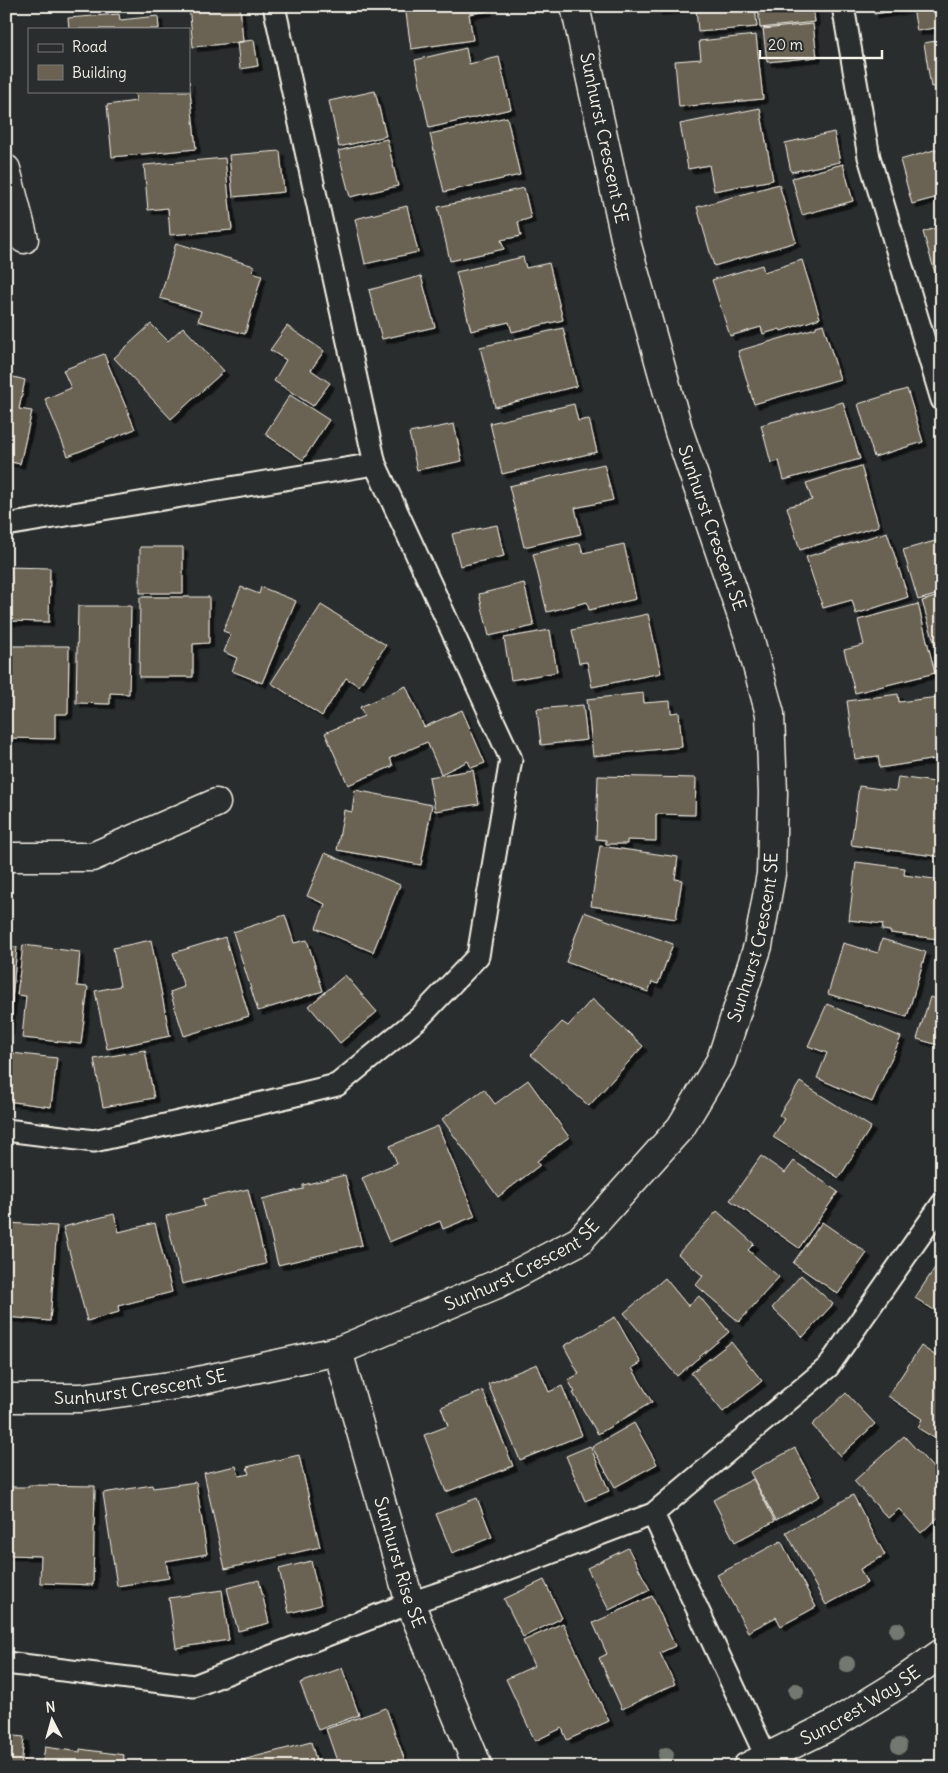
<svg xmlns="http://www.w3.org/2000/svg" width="948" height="1773" font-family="Delius,sans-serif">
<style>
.building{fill:#6b6253;stroke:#f4f1e8;filter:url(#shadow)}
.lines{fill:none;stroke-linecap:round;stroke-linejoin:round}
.service-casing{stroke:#f4f1e8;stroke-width:25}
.minor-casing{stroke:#f4f1e8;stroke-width:31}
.service{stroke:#2a2d2e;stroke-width:21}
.minor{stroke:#2a2d2e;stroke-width:28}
.tree{fill:#737871}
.labels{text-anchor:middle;stroke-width:4;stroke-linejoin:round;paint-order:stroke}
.street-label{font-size:18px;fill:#f4f1e8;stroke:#2a2d2e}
</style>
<defs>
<filter id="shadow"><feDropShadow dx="4.5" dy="4.5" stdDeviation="0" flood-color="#0009"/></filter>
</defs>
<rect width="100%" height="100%" fill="#2a2d2e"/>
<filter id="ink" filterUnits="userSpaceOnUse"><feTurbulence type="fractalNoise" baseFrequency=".02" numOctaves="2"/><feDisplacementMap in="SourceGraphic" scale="10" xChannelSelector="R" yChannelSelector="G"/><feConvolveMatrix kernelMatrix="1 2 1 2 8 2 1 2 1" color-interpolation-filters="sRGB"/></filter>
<g filter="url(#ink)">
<path class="building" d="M189 6H240L243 42 193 47Z
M405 6H487L488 11 469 14 473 40 411 49Z
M657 6H755L757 27 698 32 696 7 657 11Z
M758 6H813L815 22 760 28Z
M873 6H942V30H936L935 28 917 31 913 8 874 14Z
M119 14 120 20 158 16 159 29H69L68 18Z
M813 24 817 57 767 62 763 29Z
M756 35 763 99 679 107 675 61 701 59 699 41Z
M254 40 258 66 240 69 237 42Z
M942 40V124H941L934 86 931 87 924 43Z
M466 48 469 64 499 57 511 109 429 128 415 60Z
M189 81 196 149 112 157 107 105 136 101 135 91H189Z
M375 91 386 136 339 147 329 101Z
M760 108 773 180 714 191 709 165 688 169 680 124Z
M507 117 520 175 444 192 430 134Z
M834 132 840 162 791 172 785 143Z
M387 139 398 186 350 197 338 151Z
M941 148 942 196 912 204 900 160Z
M280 151 284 192 233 197 229 155Z
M225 158 232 230 170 235 168 208 148 210 144 165Z
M843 164 853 201 802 215 792 178Z
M779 184 796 242 714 266 697 207Z
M524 188 531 218 518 222 521 236 501 240 504 249 450 261 438 207Z
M407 206 418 252 365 264 355 219Z
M942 226V282L938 283 923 232Z
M176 243 254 266 252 272 262 275 245 334 198 321 201 311 160 298Z
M523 257 526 268 549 263 563 320 512 332 509 322 471 331 456 272Z
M802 260 820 318 781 331 780 329 763 334 761 327 730 336 712 280 762 265 764 272Z
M421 276 435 327 382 339 369 290Z
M151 324 168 341 183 327 224 371 171 419 114 358Z
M823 324 840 379 754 404 738 351 816 328V326Z
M287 326 324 351 311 370 330 383 313 406 274 381 286 360 270 350Z
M563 328 577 386 495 407 480 347Z
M104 354 135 429 68 456 45 399 71 388 63 370Z
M6 375 25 380 19 409 32 411 20 464 6 461Z
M907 389 923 442 874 457 858 404Z
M290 395 329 420 303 460 265 434Z
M843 402 860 459 784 480 779 461 771 463 761 425Z
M574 404 578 421 589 419 597 452 502 474 490 423Z
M454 424 462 461 417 470 409 433Z
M604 464 613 500 575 508 581 534 524 547 509 486Z
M861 466 879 526 800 550 787 507 812 500 806 483Z
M497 525 504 556 460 566 452 534Z
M887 532 908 597 856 614 852 600 823 608 806 557Z
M942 539V593L918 600 903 550Z
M580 543 583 553 624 544 636 599 589 610 587 602 547 612 533 554Z
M140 547H183V593H140Z
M6 567 50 568 49 622 6 621Z
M524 583 534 626 489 636 479 594Z
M241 587 259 594 261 587 296 601 262 683 232 671 237 658 224 652 231 634 223 631Z
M942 595V643L935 645 922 601Z
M140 597H209V643L193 644V677H139Z
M918 604 935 673 855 693 844 650 864 645 858 620Z
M321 605 386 645 359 686 346 678 322 716 271 683Z
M78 606H131L129 694 110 693V704L76 703Z
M648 614 661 673 592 687 587 662 579 663 572 630Z
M550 630 557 672 511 680 504 638Z
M6 646H69L68 714H55V739L6 738Z
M406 686 424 727 462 710 485 763 471 768 468 761 441 774 427 742 390 758 393 766 348 785 325 733 364 716 360 707Z
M643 693 644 703 670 701 671 713 679 712 682 747 593 756 587 699Z
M898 694 899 702 938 697 942 719V758L880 768 878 756 855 759 847 701Z
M583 705 587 740 541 745 537 709Z
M473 770 479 804 435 811 429 777Z
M598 776 696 778 695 815 656 814V841L627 840V844H606V840L596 839Z
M898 777 942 783V857L851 845 859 786 896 791Z
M355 790 432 805 421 865 337 850 344 810 352 812Z
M600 846 678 857 675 879 682 880 676 919 591 906Z
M325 853 400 885 373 952 316 928 325 904 307 896Z
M856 862 905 868 904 875 942 880V910L938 939 890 933V931L882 930 883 924 849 920Z
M584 912 673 944 658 984 652 982 648 992 566 962Z
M285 915 294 943 307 940 323 991 258 1011 233 932Z
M225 937 249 1016 184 1036 170 992 184 987 173 953Z
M882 939 926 952 907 1017 828 994 843 943 878 953Z
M151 940 170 1036 107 1049 95 991 120 986 113 948Z
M23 945 80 952 77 986 88 987 81 1044 22 1038 26 996 17 995Z
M6 946 17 947 9 1031H6Z
M345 975 377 1012 340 1043 309 1006Z
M930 997 942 1001V1046L917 1039Z
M592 999 643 1046 589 1106 531 1055 562 1022 568 1026Z
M827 1004 901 1037 872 1102 817 1078 827 1053 808 1046Z
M145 1050 154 1098 103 1107 94 1059Z
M11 1053 57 1058 51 1107 6 1101Z
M528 1080 569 1137 537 1161 540 1165 498 1197 442 1119 484 1089 495 1104Z
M800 1082 871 1127 839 1178 773 1137 784 1119 779 1115Z
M438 1126 475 1216 443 1229 440 1221 389 1242 362 1178 397 1163 390 1146Z
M761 1156 785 1173 794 1161 838 1192 799 1248 730 1200Z
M345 1175 362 1245 278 1265 262 1199 303 1189V1185Z
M248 1189 266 1264 182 1284 166 1216 205 1206 203 1199Z
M717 1211 754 1244 748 1250 779 1277 739 1322 696 1285 703 1276 678 1254Z
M114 1214 119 1232 155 1223 172 1292 118 1306 119 1312 87 1321 63 1227Z
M822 1222 867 1253 838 1294 793 1263Z
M8 1223 57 1226 50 1321 6 1317V1230Z
M942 1257V1315L915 1298Z
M801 1275 833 1304 803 1337 772 1308Z
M665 1278 688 1306 699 1296 729 1332 677 1376 624 1313Z
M615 1317 641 1363 632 1368 652 1402 598 1434 573 1393 575 1392 568 1380 579 1374 564 1346Z
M731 1342 762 1381 723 1412 691 1373Z
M921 1346 942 1360V1451L938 1449 942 1443 918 1428 922 1419 888 1396Z
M537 1364 549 1392 562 1386 582 1435 520 1460 488 1384Z
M483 1391 513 1466 446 1492 424 1435 448 1426 441 1407Z
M846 1393 875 1424 840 1456 812 1425Z
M634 1423 657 1464 615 1487 592 1447Z
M904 1436 936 1471H937L942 1476V1514L921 1533 899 1509 888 1518 854 1481Z
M590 1446 609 1491 585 1501 566 1456Z
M795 1448 820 1496 776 1520 750 1472Z
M299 1455 320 1547 225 1569 204 1473 236 1466 239 1476 249 1474 247 1467Z
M753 1479 775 1521 735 1542 713 1500Z
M196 1482 207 1554 166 1561 169 1578 117 1586 103 1493 152 1485 153 1488Z
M29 1485 95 1486 93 1585 40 1583 41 1556 6 1555V1487H29Z
M853 1495 885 1555 860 1569 867 1583 826 1605 786 1532Z
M477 1498 492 1537 452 1553 436 1514Z
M781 1541 816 1607 781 1626 776 1617 748 1632 717 1575Z
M628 1548 650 1590 609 1610 587 1568Z
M311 1561 321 1605 289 1613 279 1569Z
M259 1580 269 1623 238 1631 227 1588Z
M544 1580 562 1618 523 1637 504 1599Z
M222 1590 229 1640 176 1648 169 1598Z
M652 1596 675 1646 660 1653 675 1684 622 1709 599 1658 607 1654 593 1623Z
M563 1623 609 1721 567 1740 562 1728 535 1741 506 1679 534 1666 523 1641Z
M342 1668 359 1715 318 1730 300 1683Z
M386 1708 405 1761 389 1767H339L326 1729Z
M6 1735 24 1737 21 1767H6Z
M311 1742 318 1767H232L231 1763Z
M45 1747 80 1752V1749L124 1755 123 1767H42Z
M138 1763H221V1767H138Z"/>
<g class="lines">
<defs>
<path id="service" d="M843 6 869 157 942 400
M6 525 375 464
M6 1130 94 1141 254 1105 337 1085 419 1018 478 956 511 759 375 464 274 6
M653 1514 771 1767
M6 1663 194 1686 410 1603 476 1581 653 1514 828 1367 942 1204"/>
<g id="minor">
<path d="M6 169 24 239"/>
<path d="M6 857H92L216 803"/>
<path id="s1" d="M338 1351 410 1603 478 1767"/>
<path id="s2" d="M6 1398H81L184 1384 338 1351 497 1284 579 1241 681 1127 721 1060 758 946 771 874 773 793 770 714 750 640 679 432 626 242 575 6"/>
<path id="s3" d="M747 1767 832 1725 894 1687 942 1653"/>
</g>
</defs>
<use href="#service" class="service-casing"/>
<use href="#minor" class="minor-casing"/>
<use href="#service" class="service"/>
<use href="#minor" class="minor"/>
</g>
<g class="tree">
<circle cx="897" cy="1630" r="8"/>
<circle cx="847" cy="1664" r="8"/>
<circle cx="796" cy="1691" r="8"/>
<circle cx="899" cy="1746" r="8"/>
<circle cx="666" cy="1755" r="8"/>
</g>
</g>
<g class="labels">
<g class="street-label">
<text transform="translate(604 138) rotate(78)" y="6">Sunhurst Crescent SE</text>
<text transform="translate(712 528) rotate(71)" y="6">Sunhurst Crescent SE</text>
<text dy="6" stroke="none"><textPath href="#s2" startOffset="960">Sunhurst Crescent SE</textPath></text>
<text dy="6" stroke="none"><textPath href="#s2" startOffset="540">Sunhurst Crescent SE</textPath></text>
<text dy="6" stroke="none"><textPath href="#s2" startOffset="135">Sunhurst Crescent SE</textPath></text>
<text dy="6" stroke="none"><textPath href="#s1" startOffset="220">Sunhurst Rise SE</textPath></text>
<text dy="6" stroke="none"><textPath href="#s3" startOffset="129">Suncrest Way SE</textPath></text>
</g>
</g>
<rect width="948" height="1773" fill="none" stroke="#2a2d2e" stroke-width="25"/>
<rect x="12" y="12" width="923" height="1748" fill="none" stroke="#f4f1e8" stroke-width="2" filter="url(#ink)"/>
<rect x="28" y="28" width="162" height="65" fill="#2a2d2e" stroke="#7b7b78"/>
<rect x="38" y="44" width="25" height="8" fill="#2a2d2e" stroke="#7b7b78"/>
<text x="72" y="52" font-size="15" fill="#f4f1e8">Road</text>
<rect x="38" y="65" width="25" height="15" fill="#6b6253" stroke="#7b7b78"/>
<text x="72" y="78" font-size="15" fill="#f4f1e8">Building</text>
<g transform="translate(52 1720) rotate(354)" stroke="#2a2d2e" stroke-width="4" paint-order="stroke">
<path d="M0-4L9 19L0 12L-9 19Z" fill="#f4f1e8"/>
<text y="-8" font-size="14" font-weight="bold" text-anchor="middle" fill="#f4f1e8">N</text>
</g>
<path d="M760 50v8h122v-8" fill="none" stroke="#f4f1e8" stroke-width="2.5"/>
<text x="768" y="50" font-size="15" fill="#f4f1e8" stroke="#2a2d2e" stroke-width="4" paint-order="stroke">20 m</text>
</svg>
